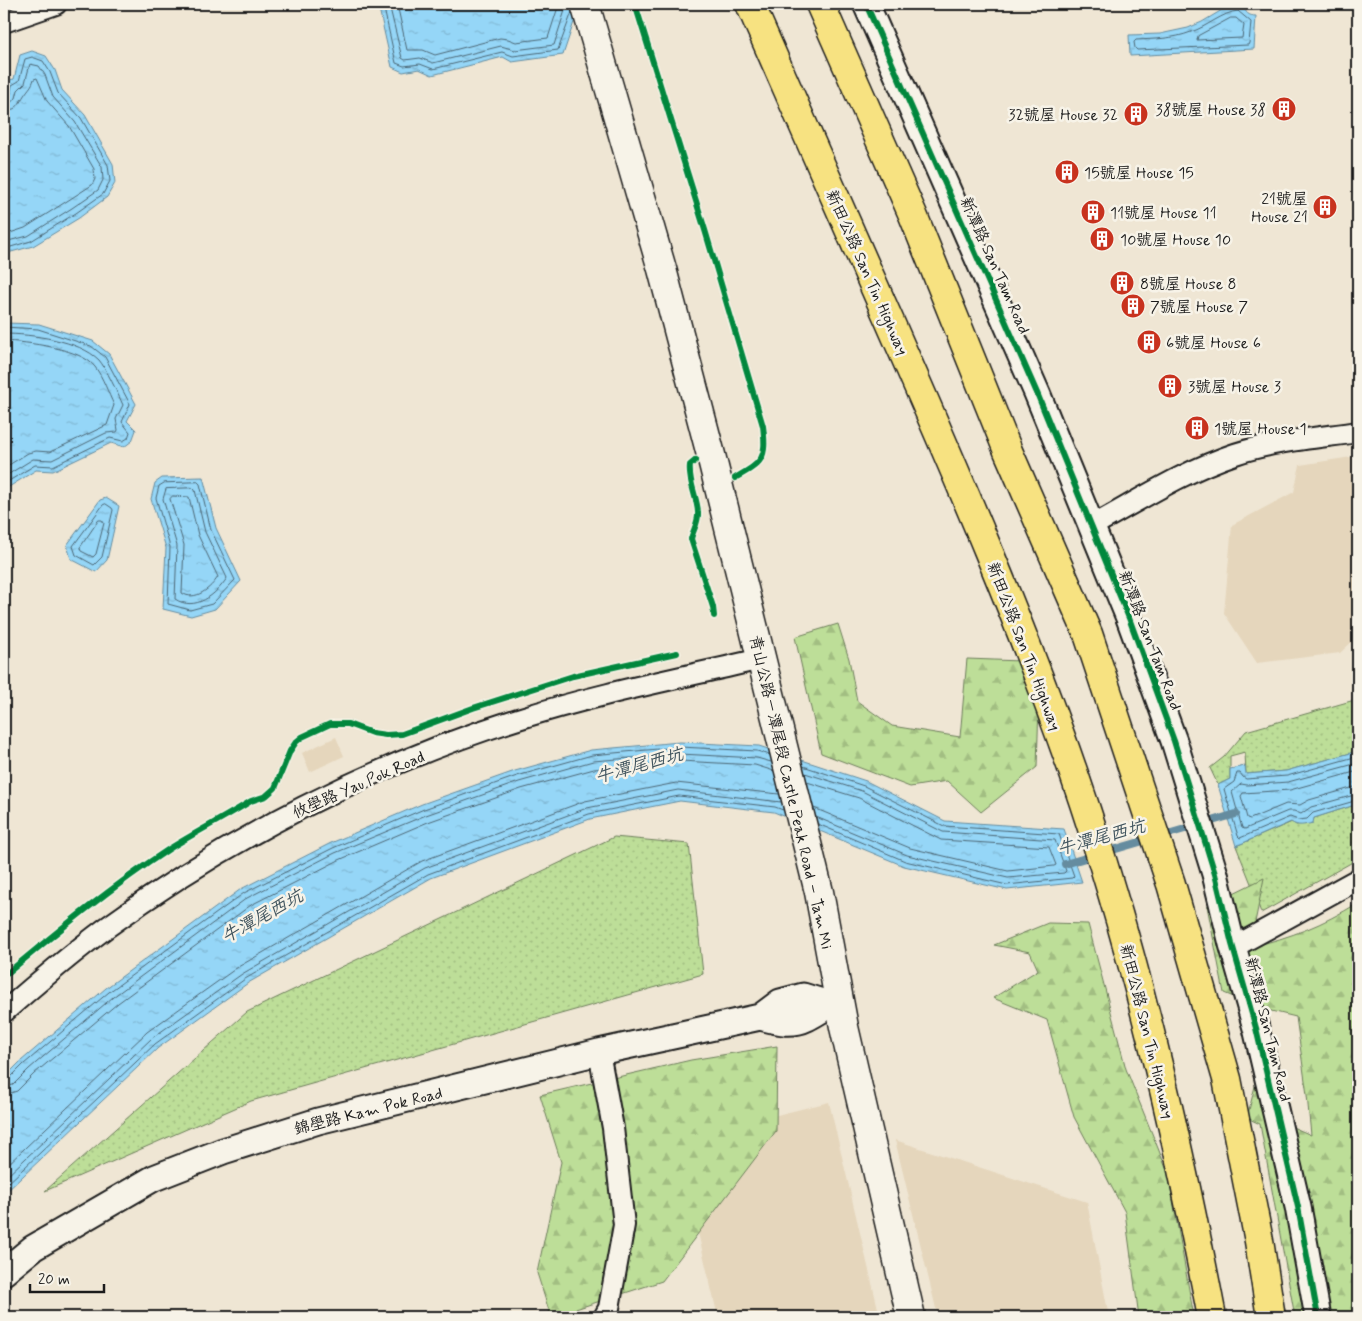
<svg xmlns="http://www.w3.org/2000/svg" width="1362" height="1321" font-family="Mynerve,'LXGW WenKai TC',sans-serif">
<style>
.built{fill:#e5d6bc}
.green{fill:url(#green-dots);stroke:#6c7d5a}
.forest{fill:url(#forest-firs);stroke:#6c7d5a}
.water{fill:url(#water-ripples);stroke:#658c9f}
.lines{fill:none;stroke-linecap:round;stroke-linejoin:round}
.shore{stroke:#4c6674;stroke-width:1}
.stream{stroke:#658c9f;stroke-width:8}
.minor-casing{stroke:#1c1c1c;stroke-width:24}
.tertiary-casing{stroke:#1c1c1c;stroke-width:29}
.secondary-casing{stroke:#1c1c1c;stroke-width:31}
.motorway-casing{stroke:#1c1c1c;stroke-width:31}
.minor{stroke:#f7f3e8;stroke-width:20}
.tertiary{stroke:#f7f3e8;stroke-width:25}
.secondary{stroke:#f7f3e8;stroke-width:28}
.motorway{stroke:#f7e281;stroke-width:28}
.cycleway-casing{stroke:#f7f3e8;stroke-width:9}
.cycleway{stroke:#00873e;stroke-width:6}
.labels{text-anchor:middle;stroke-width:5;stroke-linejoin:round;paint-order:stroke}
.poi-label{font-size:16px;fill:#1c1c1c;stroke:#f7f3e8;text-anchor:start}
.street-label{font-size:16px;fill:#1c1c1c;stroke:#f7f3e8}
.water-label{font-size:18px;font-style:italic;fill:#40545e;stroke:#f7f3e8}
</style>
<defs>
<pattern id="green-dots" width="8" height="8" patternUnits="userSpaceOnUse" patternTransform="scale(1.25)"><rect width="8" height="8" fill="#bdde98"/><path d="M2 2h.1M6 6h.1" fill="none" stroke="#a2be82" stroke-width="1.8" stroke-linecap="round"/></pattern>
<pattern id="forest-firs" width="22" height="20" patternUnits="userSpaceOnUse" patternTransform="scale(1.25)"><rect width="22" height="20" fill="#bdde98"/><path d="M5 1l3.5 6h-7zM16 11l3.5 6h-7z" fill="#a2be82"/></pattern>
<pattern id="water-ripples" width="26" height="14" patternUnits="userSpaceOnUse" patternTransform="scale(1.25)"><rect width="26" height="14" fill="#95d6f7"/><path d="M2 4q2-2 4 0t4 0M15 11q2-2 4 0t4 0" fill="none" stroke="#80b7d3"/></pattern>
</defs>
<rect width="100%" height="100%" fill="#efe6d4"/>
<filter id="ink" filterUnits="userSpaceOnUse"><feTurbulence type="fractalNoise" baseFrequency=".02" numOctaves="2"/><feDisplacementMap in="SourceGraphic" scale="10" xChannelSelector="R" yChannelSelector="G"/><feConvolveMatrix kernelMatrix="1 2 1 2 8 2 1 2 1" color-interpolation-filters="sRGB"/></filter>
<g filter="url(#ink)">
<path class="built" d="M1358 456V636L1340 653 1257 663 1224 613 1232 525 1294 492 1300 465Z
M336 737 344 756 310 772 302 753Z
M829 1102 880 1317H718L676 1140Z
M895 1140 1087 1202 1109 1317H938Z"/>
<path class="green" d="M1358 699V751L1286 771 1246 774 1245 752 1230 756V779L1218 785 1210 768 1224 757 1246 731Z
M1358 804V859L1261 913 1252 886 1236 846 1292 822 1296 825 1312 823 1314 818Z
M614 837 689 844 703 974 251 1101 45 1191 247 1012Z"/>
<path class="forest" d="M838 624 849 659 857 701 892 726 960 737 967 659 1021 661 1039 703 1037 767 981 812 947 781 910 787 821 753 795 637Z
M1264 878 1250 947C1292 937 1322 925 1358 903V1317H1295L1260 1124 1247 1118 1257 1078 1267 1116 1311 1135 1307 1095 1296 1017 1263 1009 1224 993 1207 906Z
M1048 923 1088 924 1126 1069 1168 1173 1194 1317H1139L1125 1212 1074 1117 1047 1020 993 998 1038 970 1030 952 994 945Z
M777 1046 776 1131 662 1281 551 1317 537 1273 561 1162 540 1095 691 1060Z"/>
<path class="water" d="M378 4H577L579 7 563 55 512 62 503 57 432 75 419 69 403 72 392 67Z
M1244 6C1245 13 1249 16 1256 16L1254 49 1130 56 1129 35 1160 34 1188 28 1202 22 1227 7Z
M32 51 46 56 55 70 62 90 85 115 113 164 115 183 107 197 79 218 33 246 4 254V93L6 92 8 80 14 79 20 55Z
M4 323 39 324 93 341 109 354 136 404 127 421 136 430 132 441 124 447 111 443 53 471 36 470 4 490Z
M203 477 216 528 241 581 215 609 191 616 163 609 166 548 151 499 155 483 162 478Z
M106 498 119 506 107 560 96 572 71 559 67 545 100 500Z
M680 742 759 746 866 781 945 821 1064 829 1082 882 1007 890 904 866 774 812 680 801 590 819 431 878 248 983 158 1048 4 1194V1078L21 1061 106 988 241 889 331 843 422 804 515 771 591 750Z
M1358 751V804L1314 818 1313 823C1304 825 1298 827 1291 822L1236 846 1218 785 1230 779V769L1245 766 1246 774 1286 771Z"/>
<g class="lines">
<path class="shore" d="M383 4 396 63 404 66 420 64 433 69 502 52 513 56 558 50 572 12
M389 4 402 58 405 60 420 58 433 63 501 46 515 50 554 45 567 4
M397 4 407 50H423L435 55 500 38 508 39 516 42 548 38 559 4
M1238 11 1251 22 1249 43 1248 45 1137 50 1135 48 1134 42 1136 40C1155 39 1173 39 1191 32 1207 27 1223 12 1238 11Z
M1231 18H1236L1244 25 1242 38 1197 40 1198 36Z
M4 97 10 96 12 85 19 81 25 59 32 57 43 61 50 72 58 93 81 118 108 165 110 181 103 194 76 213 31 241 4 249
M4 104 10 103 16 98 18 90 25 83 30 64 39 66 45 75 53 97 75 122 102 167 103 180 98 190 72 208 28 236 4 242
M4 111C19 110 18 104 25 94 29 88 32 86 34 79L37 78 47 101 69 126 94 169 95 179 92 185 25 228 4 235
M4 327 38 329 91 346 105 357 130 404 122 422 130 432 128 438 123 441 110 438 53 466 35 465 4 484
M4 334C31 334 79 340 99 360 106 368 118 394 123 405L116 419 118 430 117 432 106 433 52 460 33 459 4 477
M4 341C26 342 81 348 95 367 103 377 108 393 114 405L107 425 50 452 36 451 28 453 4 468
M198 482 200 484 211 530 235 580 212 604 190 610 168 604 170 547 156 498 159 486 164 483Z
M193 488 195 490 205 532 227 578C216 595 195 612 175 599L177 546 163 499 166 489Z
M173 496 189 497 198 535 218 577C211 588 195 602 182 593L184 545 170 499Z
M106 504 112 508 113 510 102 557 94 565 76 555 73 546 103 505Z
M99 520H102L104 523 96 554 93 557 81 551 80 548Z
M1358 756 1287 776 1246 779 1243 777 1240 773H1237L1234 782 1224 789 1238 836 1240 838 1290 817 1298 820 1307 819 1313 813 1358 800
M1358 763 1288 782 1247 785 1241 784 1232 792 1242 828 1245 829 1288 811H1294L1301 814 1311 807 1358 794
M803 766 864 786 944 826 1059 834 1074 876 1072 878 1007 885 905 861 818 824
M1358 771 1290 790 1243 793 1241 796 1247 818 1250 819 1286 804 1300 805 1309 800 1358 786
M805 773 862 791 943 832 1055 840 1066 871 1064 873 1008 878 907 855 816 817
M807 782 859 798 941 840 1049 847 1056 865 1054 866 1008 871 910 848 814 808
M4 1081 9 1079 24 1064 109 992 244 893 333 848 424 809 517 776 592 755 680 747 757 751 770 755
M4 1087 13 1085 29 1069 113 997 247 898 335 853 426 815 519 782 593 761 680 754 757 758 771 762
M4 1095 17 1091 34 1074 118 1003 251 905 339 860 428 822 521 789 594 769 680 761 755 765 774 771
M4 1168 147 1032 238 967 422 861 585 801 676 783 779 794
M4 1179 152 1038 242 974 425 868 587 808 678 790 781 802
M4 1187 155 1044 245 979 428 874 589 814 679 796 775 807 783 810"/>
<path class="stream" d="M1161 836 1236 814
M1065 864 1150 839"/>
<defs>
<path id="minor" d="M4 22 56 4
M1092 526C1138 501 1184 471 1235 454 1274 441 1317 438 1358 432
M1234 947 1358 879
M4 1012C37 983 70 955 106 928 229 838 372 765 518 719 597 694 680 678 761 659
M599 1052 613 1128 624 1225 609 1308 604 1317"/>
<path id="tertiary" d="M866 4 1037 393 1129 618 1174 741 1215 874 1232 944 1256 1028 1298 1207 1318 1317
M760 1017C776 1021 791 1026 807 1018 818 1013 826 1005 839 1002
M4 1272 33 1248 154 1178 223 1151 318 1121 599 1052 760 1017 780 1002 803 996 829 1004"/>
<path id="secondary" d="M585 4 662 269 711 455 819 892 844 1027 911 1317"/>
<path id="motorway" d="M750 4C799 115 848 227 897 338 960 481 1022 625 1074 774 1135 951 1177 1134 1212 1317
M820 4 913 215 1008 451 1088 634 1171 884 1227 1079 1259 1241 1271 1317"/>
</defs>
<use href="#minor" class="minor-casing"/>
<use href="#tertiary" class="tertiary-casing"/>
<use href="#secondary" class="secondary-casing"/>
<use href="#motorway" class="motorway-casing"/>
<use href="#minor" class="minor"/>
<use href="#tertiary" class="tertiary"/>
<use href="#secondary" class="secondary"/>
<use href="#motorway" class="motorway"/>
<defs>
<path id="cycleway" d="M635 4 705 230 763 426C767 459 763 462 735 478
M866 4 1037 393 1129 618 1174 741 1215 874 1232 944 1256 1028 1298 1207 1318 1317
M696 460 690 465C688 482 697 496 698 512 699 522 693 530 691 539L713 607 714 616
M4 976C57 932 111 887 169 849 196 832 224 818 251 801L266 796 275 788 290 751 296 742 302 737 330 724H348L372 733 386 735 402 734 473 708 573 676 677 653"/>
</defs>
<use href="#cycleway" class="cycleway-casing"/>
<use href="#cycleway" class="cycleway"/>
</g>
</g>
<defs>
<symbol id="building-disc" viewBox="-11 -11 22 22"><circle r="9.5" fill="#c8321e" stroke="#f7f3e8"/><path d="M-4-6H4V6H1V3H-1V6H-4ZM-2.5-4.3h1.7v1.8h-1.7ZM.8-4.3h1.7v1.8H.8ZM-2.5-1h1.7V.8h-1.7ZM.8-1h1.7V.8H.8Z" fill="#fff"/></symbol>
</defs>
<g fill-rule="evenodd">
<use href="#building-disc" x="1270" y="95" width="28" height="28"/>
<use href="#building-disc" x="1122" y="100" width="28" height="28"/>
<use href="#building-disc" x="1053" y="158" width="28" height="28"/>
<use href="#building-disc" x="1311" y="193" width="28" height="28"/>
<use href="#building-disc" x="1079" y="198" width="28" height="28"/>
<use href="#building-disc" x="1088" y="225" width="28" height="28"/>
<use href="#building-disc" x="1108" y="269" width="28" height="28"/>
<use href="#building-disc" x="1119" y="292" width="28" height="28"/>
<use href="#building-disc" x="1135" y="328" width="28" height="28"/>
<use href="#building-disc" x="1156" y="372" width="28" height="28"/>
<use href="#building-disc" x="1183" y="414" width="28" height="28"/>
</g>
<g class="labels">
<g class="poi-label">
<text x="1266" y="115" text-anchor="end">38號屋 House 38</text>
<text x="1118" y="120" text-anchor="end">32號屋 House 32</text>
<text x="1084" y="178">15號屋 House 15</text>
<text x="1308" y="204" text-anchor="end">21號屋<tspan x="1308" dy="18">House 21</tspan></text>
<text x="1110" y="218">11號屋 House 11</text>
<text x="1120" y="245">10號屋 House 10</text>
<text x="1140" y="289">8號屋 House 8</text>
<text x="1150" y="312">7號屋 House 7</text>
<text x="1166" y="348">6號屋 House 6</text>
<text x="1188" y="392">3號屋 House 3</text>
<text x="1214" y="434">1號屋 House 1</text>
</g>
<g class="street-label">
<text transform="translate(996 265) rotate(66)" y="6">新潭路 San Tam Road</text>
<text transform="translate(868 272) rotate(66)" y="6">新田公路 San Tin Highway</text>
<text transform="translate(1151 640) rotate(69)" y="6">新潭路 San Tam Road</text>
<text transform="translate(1025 646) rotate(69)" y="6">新田公路 San Tin Highway</text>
<text transform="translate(358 784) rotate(-24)" y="6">攸壆路 Yau Pok Road</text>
<text transform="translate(792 792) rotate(77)" y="6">青山公路－潭尾段 Castle Peak Road – Tam Mi</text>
<text transform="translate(1269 1029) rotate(76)" y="6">新潭路 San Tam Road</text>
<text transform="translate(1148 1031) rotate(76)" y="6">新田公路 San Tin Highway</text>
<text transform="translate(368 1110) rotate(-14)" y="6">錦壆路 Kam Pok Road</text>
</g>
<g class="water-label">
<text transform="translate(639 765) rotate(-15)" y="6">牛潭尾西坑</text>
<text transform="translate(1101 837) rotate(-15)" y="6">牛潭尾西坑</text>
<text transform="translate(262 916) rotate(-29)" y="6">牛潭尾西坑</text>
</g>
</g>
<rect width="1362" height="1321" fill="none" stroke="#f7f3e8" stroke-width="20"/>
<rect x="10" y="10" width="1342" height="1301" fill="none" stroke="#1c1c1c" stroke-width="2" filter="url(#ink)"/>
<path d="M30 1284v8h74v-8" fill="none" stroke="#1c1c1c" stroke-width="2.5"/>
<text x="38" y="1284" font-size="15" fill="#1c1c1c" stroke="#f7f3e8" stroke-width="4" paint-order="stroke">20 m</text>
</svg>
